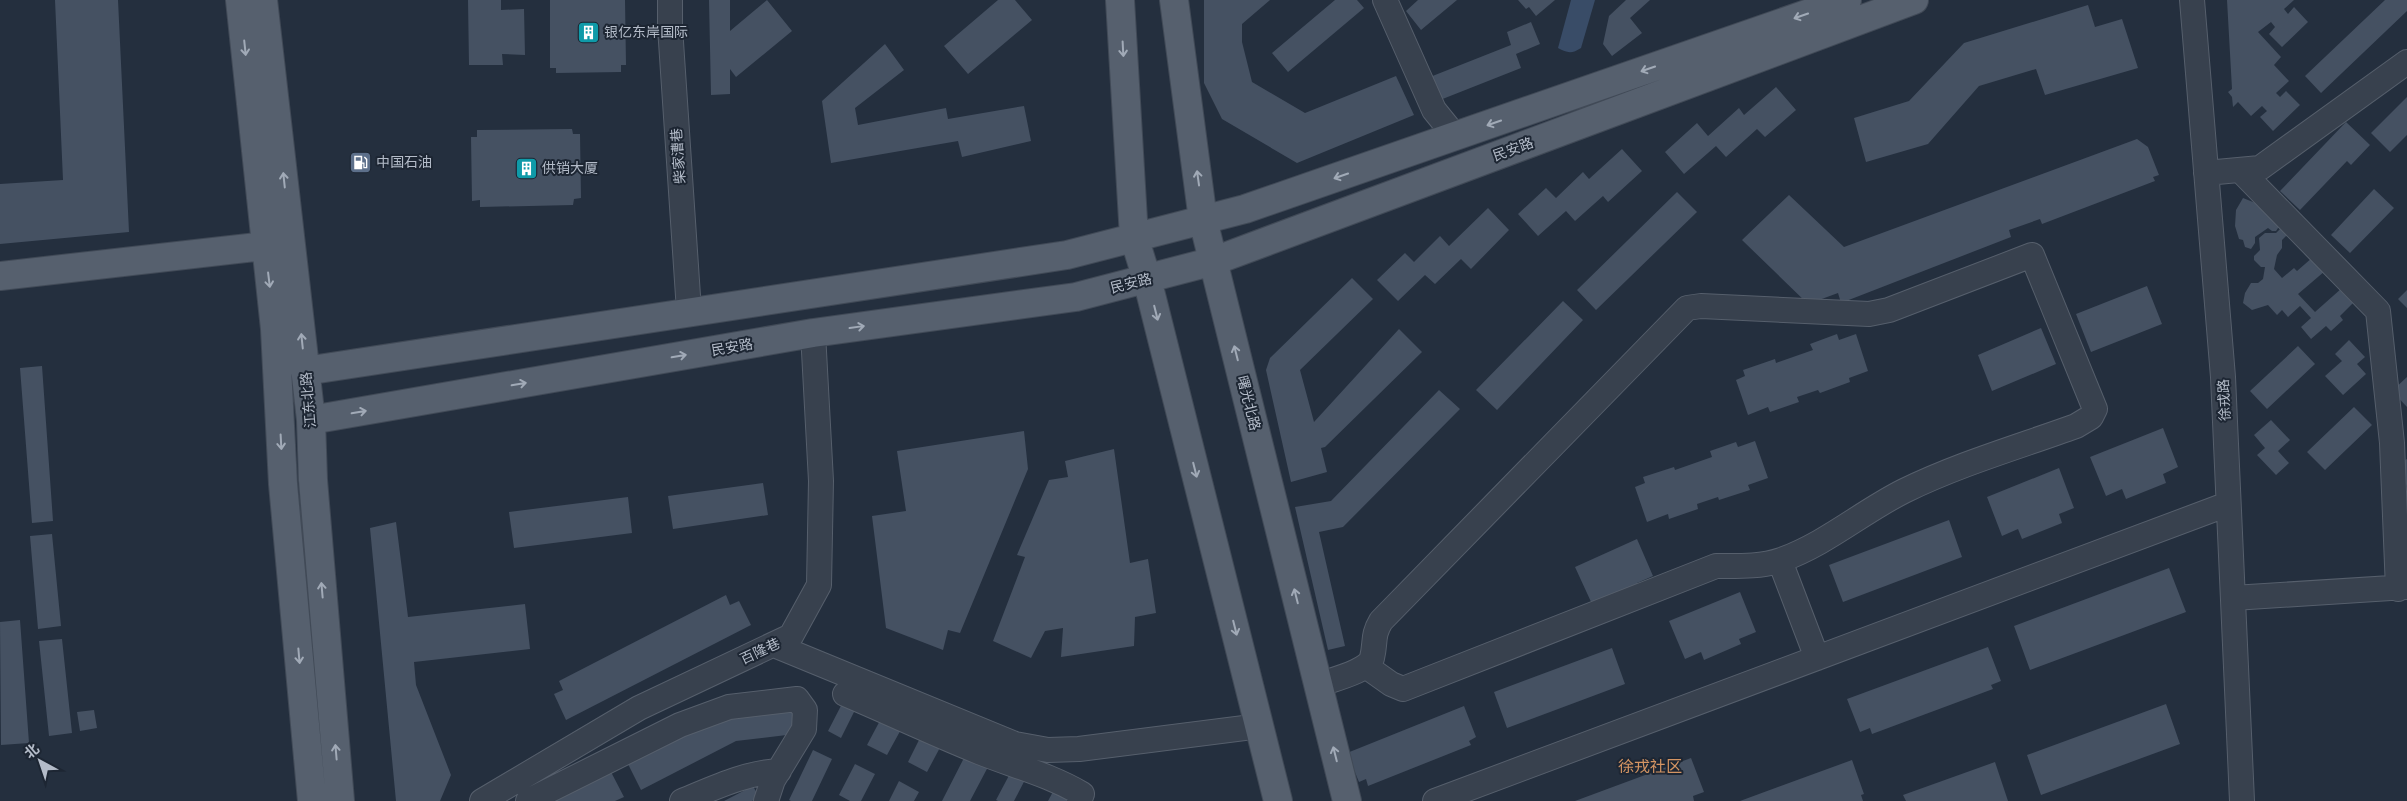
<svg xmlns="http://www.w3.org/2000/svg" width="2407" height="801" font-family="Jost,'Noto Sans SC',sans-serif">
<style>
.water{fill:#394c67}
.building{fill:#455162}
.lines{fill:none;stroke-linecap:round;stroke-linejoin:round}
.minor-casing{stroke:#565f6c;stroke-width:26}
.major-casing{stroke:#414a57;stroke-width:30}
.minor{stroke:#38414e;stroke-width:24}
.major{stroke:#56606e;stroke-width:28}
.oneway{stroke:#a1aab7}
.labels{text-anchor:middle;stroke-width:4;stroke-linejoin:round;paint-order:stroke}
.poi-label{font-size:14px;fill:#b4bcc9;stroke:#1d2633;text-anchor:start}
.street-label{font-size:14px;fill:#b4bcc9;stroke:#1d2633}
.quarter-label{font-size:16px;fill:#d59563;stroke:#1d2633}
</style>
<rect width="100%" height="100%" fill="#242f3e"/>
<path class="water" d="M1571 0H1595L1581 48C1572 54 1567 53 1558 48Z"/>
<path class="building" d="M55 0H118L129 232 0 244V184L63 180Z
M468 0H501V10L524 9 525 55 502 54 503 65H469Z
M550 0H625L626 65H621V72L556 73V68H550Z
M709 0H730V31L767 0 792 31 736 77 730 69V94L711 95Z
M998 0H1015L1032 20 968 74 944 46Z
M1204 0H1270L1242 24V42L1252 82 1305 113 1396 76 1414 115 1297 163 1222 119 1204 83Z
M1335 0H1357L1364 8 1288 72 1272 53Z
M1418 0H1457L1421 30 1406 11Z
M1518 0H1555L1536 16 1529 7 1526 9Z
M1626 0H1650L1630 18 1642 33 1612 56 1603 44 1609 16Z
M2227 0H2294L2284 9 2288 14 2294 7 2308 22 2282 47 2269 34 2275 27 2271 22 2258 32 2281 57 2274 65 2289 81 2276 93 2280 97 2286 91 2300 105 2273 131 2260 117 2267 111 2262 106 2251 116 2238 102 2233 107 2232 97 2228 92 2232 89Z
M2385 0H2407V11L2321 93 2305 76Z
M2088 5 2095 27 2122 19 2138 68 2045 95 2036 69 1979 86 1928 144 1866 162 1854 118 1909 101 1964 43Z
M1531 22 1540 44 1516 54 1521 68 1440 100 1430 77 1511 45 1507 32Z
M885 44 904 70 855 108 858 125 946 108 948 119 1024 106 1031 141 962 157 958 141 831 163 822 101Z
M1776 87 1796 110 1765 137 1757 129 1726 157 1716 146 1684 174 1665 152 1697 123 1708 136 1739 108 1744 115Z
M2407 97V135L2390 152 2371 133Z
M2346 122 2370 145 2351 165 2347 161 2300 210 2280 191Z
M572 129 573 134H580L581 198 574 199 573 205 480 207V200L472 201 471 137H477V130Z
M2137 139 2148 147 2159 175 2153 177 2155 181 2042 224 2040 219 2009 230 2011 237 1841 303 1838 293 1808 304 1742 240 1789 195 1844 247Z
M1622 149 1642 171 1608 202 1603 196 1575 221 1566 211 1538 236 1518 214 1546 188 1556 198 1583 172 1589 179Z
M2374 189 2394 208 2350 253 2331 235Z
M1677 192 1697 212 1596 310 1577 290Z
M2243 198 2263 206 2280 225 2276 231H2272L2268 228 2255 237V243L2251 249 2245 247 2243 240 2239 239 2235 226 2236 210Z
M1488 208 1509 230 1471 269 1461 259 1435 284 1425 275 1398 301 1377 280 1405 253 1414 262 1440 236 1449 246Z
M2282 227 2288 234 2282 240V248L2277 255 2274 269 2282 278 2294 268 2297 271 2313 257 2325 271 2298 294 2315 312 2342 288 2354 302 2340 316 2343 320 2331 331 2326 326 2311 339 2301 327 2311 318 2300 306 2288 317 2282 310 2277 315 2268 305 2252 310 2243 303 2245 293 2251 283H2258L2263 279 2265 267H2261L2254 260V256L2260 250 2259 238 2265 233H2276Z
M1352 278 1373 299 1300 370 1314 422 1399 329 1422 352 1325 447 1321 448 1327 472 1291 482 1266 370 1270 358Z
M2147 286 2162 324 2091 352 2076 314Z
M2407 290V308L2398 299Z
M1563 301 1583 320 1497 410 1476 390Z
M2041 328 2056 364 1992 391 1978 355Z
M1837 334 1839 340 1856 334 1868 371 1849 378 1850 382 1820 393 1818 390 1797 397 1799 402 1770 412 1768 407 1748 415 1736 380 1745 376 1743 370 1775 359 1776 363 1813 350 1810 344Z
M2349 340 2365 357 2357 364 2366 374 2343 395 2325 376 2342 361 2335 354Z
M2298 346 2315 364 2267 409 2250 391Z
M42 366 53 521 32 523 20 368Z
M2407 377V407L2392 391Z
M1439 390 1460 409 1343 527 1319 532 1345 646 1328 650 1295 507 1331 501Z
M2354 407 2372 425 2325 470 2307 452Z
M2271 420 2290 440 2278 451 2289 463 2276 475 2257 455 2265 448 2254 435Z
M2163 428 2178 467 2163 474 2166 483 2126 499 2122 489 2106 496 2090 457Z
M1024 431 1028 469 960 633 948 630 943 650 886 628 872 516 906 511 897 451Z
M1755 441 1768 478 1748 485 1750 490 1719 500 1718 497 1697 504 1698 509 1669 519 1668 514 1647 522 1635 487 1645 483 1643 477 1674 467 1675 470 1712 457 1710 451 1736 442 1738 447Z
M1114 449 1130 563 1148 559 1156 613 1135 617 1134 646 1061 657 1063 628 1045 631 1031 658 993 641 1025 557 1017 555 1049 480 1068 477 1065 461Z
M2407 459V486L2396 465Z
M2059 468 2074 508 2059 514 2062 523 2022 539 2018 529 2002 536 1987 497Z
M763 483 768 515 673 529 668 496Z
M628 497 632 533 514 548 509 512Z
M1949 520 1962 557 1843 602 1829 565Z
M396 522 408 617 525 604 530 649 414 662 416 685 451 775 440 801H396L370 528Z
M52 534 61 626 38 629 30 536Z
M1637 539 1653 576 1637 583 1640 589 1592 604 1575 567Z
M2169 568 2186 612 2030 670 2014 626Z
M1740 592 1756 632 1739 639 1741 644 1704 660 1701 652 1685 659 1669 621Z
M726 595 730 605 739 601 751 625 566 720 554 694 563 690 559 681Z
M20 620 29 743 1 745 0 622Z
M62 639 72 733 49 736 39 641Z
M1988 647 2001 681 1991 685 1993 689 1872 734 1870 728 1860 732 1847 699Z
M1612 648 1625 684 1507 728 1494 692Z
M845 698 858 704 841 738 828 731Z
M2166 704 2180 744 2041 795 2027 755Z
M791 705 795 734 736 741 641 790 627 762 721 715Z
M1464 706 1476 737 1469 741 1471 745 1368 786 1366 779 1359 782 1347 753Z
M94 710 97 728 80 731 77 712Z
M884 713 904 724 887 755 867 745Z
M924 730 944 740 927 772 908 762Z
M813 750 832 759 812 801H791L789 800Z
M966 754 989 765 970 801H942Z
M1691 758 1704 792 1693 796 1694 801H1575Z
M1852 760 1864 794 1861 795 1863 801H1740Z
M1995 762 2008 801H1906L1903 795Z
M855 764 875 774 861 801H850L839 795Z
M1014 766 1028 774 1014 801H998L996 800Z
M610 770 624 797 615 801H550Z
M899 781 919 792 914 801H889Z
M753 786 759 797 752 801H724Z
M1056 786 1071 793 1067 801H1048Z"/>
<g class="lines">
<defs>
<path id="minor" d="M670 0V27L689 311
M1385 0 1434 110 1455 136
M2192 0 2223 377 2242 801
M2240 170 2378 311 2392 443 2398 589
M2206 173 2260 168 2407 62
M1780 561 1817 658
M2233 598 2407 587
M774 645 1015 744 1048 750 1079 749 1260 726
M1318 685C1331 680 1369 671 1372 658 1376 642 1372 636 1381 621L1687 308 1701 306 1869 314 1889 310 2032 255 2095 409 2091 417 2076 426C2018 447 1959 464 1904 491 1862 512 1826 544 1781 560 1761 567 1737 566 1716 566L1403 689 1391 684 1367 667
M845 694C890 713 934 734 979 752 1014 766 1050 775 1082 794L1079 801
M482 801 639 708 791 636 819 585 821 481 813 333
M528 801 680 725 729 707 797 699 805 710 804 729 773 780 766 801
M682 801C714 788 744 773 779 771
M1435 801 2228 504"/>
<path id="major" d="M240 0 275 329 283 484 312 801
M263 0 311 420 313 480 340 801
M1120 0 1134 237 1147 279 1278 801
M1174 0 1203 220 1347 801
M0 276 265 246
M305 371 1067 255 1245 209 1847 0
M311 420 813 333 1076 297 1214 261 1914 0"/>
</defs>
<use href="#minor" class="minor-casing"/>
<use href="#major" class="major-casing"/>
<use href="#minor" class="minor"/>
<use href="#major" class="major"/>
</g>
<defs><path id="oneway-shaft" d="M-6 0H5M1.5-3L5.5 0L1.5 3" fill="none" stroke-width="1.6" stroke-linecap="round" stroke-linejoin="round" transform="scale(1.25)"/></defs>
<g class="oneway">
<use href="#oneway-shaft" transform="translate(1801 16) rotate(161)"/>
<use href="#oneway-shaft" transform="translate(245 48) rotate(84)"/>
<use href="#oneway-shaft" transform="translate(1123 49) rotate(87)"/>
<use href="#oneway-shaft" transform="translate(1648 69) rotate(161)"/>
<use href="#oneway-shaft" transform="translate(1494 123) rotate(161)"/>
<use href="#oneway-shaft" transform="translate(1341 176) rotate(161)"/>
<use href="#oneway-shaft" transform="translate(1198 178) rotate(-98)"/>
<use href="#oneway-shaft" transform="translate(284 180) rotate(-96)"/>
<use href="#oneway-shaft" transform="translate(269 280) rotate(83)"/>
<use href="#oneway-shaft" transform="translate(1156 313) rotate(76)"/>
<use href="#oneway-shaft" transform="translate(857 327) rotate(-8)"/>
<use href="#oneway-shaft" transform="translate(302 341) rotate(-96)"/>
<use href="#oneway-shaft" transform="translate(1236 353) rotate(-104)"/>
<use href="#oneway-shaft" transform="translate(679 356) rotate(-10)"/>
<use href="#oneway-shaft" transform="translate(519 384) rotate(-10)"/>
<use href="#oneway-shaft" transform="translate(359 412) rotate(-10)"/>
<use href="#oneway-shaft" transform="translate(281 442) rotate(87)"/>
<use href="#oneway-shaft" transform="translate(1195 470) rotate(76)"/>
<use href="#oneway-shaft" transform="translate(322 590) rotate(-95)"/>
<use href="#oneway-shaft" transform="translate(1296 596) rotate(-104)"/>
<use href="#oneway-shaft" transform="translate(1235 628) rotate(76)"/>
<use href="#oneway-shaft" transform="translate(299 656) rotate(85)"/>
<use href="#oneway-shaft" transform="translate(336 752) rotate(-95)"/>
<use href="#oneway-shaft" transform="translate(1335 754) rotate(-104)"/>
</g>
<defs>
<symbol id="building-square" viewBox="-11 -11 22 22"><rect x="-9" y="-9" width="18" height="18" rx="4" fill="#0f9aa8" stroke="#1d2633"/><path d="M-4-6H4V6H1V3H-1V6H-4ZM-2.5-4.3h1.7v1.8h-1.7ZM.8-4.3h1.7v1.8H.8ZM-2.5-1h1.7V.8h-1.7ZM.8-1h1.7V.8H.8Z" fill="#fff"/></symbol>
<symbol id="fuel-square" viewBox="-11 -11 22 22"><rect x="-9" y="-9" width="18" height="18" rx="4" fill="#5c6f8a" stroke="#1d2633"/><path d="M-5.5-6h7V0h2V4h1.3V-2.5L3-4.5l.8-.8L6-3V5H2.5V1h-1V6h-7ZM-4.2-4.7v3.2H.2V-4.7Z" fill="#fff"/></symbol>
</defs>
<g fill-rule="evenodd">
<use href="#building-square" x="576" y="20" width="25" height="25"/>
<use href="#fuel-square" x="348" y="150" width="25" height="25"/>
<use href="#building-square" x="514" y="156" width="25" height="25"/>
</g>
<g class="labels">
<g class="poi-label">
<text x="604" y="37">银亿东岸国际</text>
<text x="376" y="167">中国石油</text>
<text x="542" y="173">供销大厦</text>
</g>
<g class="street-label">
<text transform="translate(1513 149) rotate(-20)" y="5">民安路</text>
<text transform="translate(678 156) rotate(-94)" y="5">柴家漕巷</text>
<text transform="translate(1131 283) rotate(-14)" y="5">民安路</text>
<text transform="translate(732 347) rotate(-10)" y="5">民安路</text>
<text transform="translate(308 400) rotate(-95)" y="5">江东北路</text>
<text transform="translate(2224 400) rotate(-93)" y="5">徐戎路</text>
<text transform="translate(1249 403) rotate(76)" y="5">曙光北路</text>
<text transform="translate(760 651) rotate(-25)" y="5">百隆巷</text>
</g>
<g class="quarter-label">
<text x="1650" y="772">徐戎社区</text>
</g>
</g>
<g transform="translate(40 761) rotate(320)" stroke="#1d2633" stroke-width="4" paint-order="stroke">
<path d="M0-4L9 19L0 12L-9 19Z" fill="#b4bcc9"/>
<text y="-8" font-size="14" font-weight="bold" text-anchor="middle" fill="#b4bcc9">北</text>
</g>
</svg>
